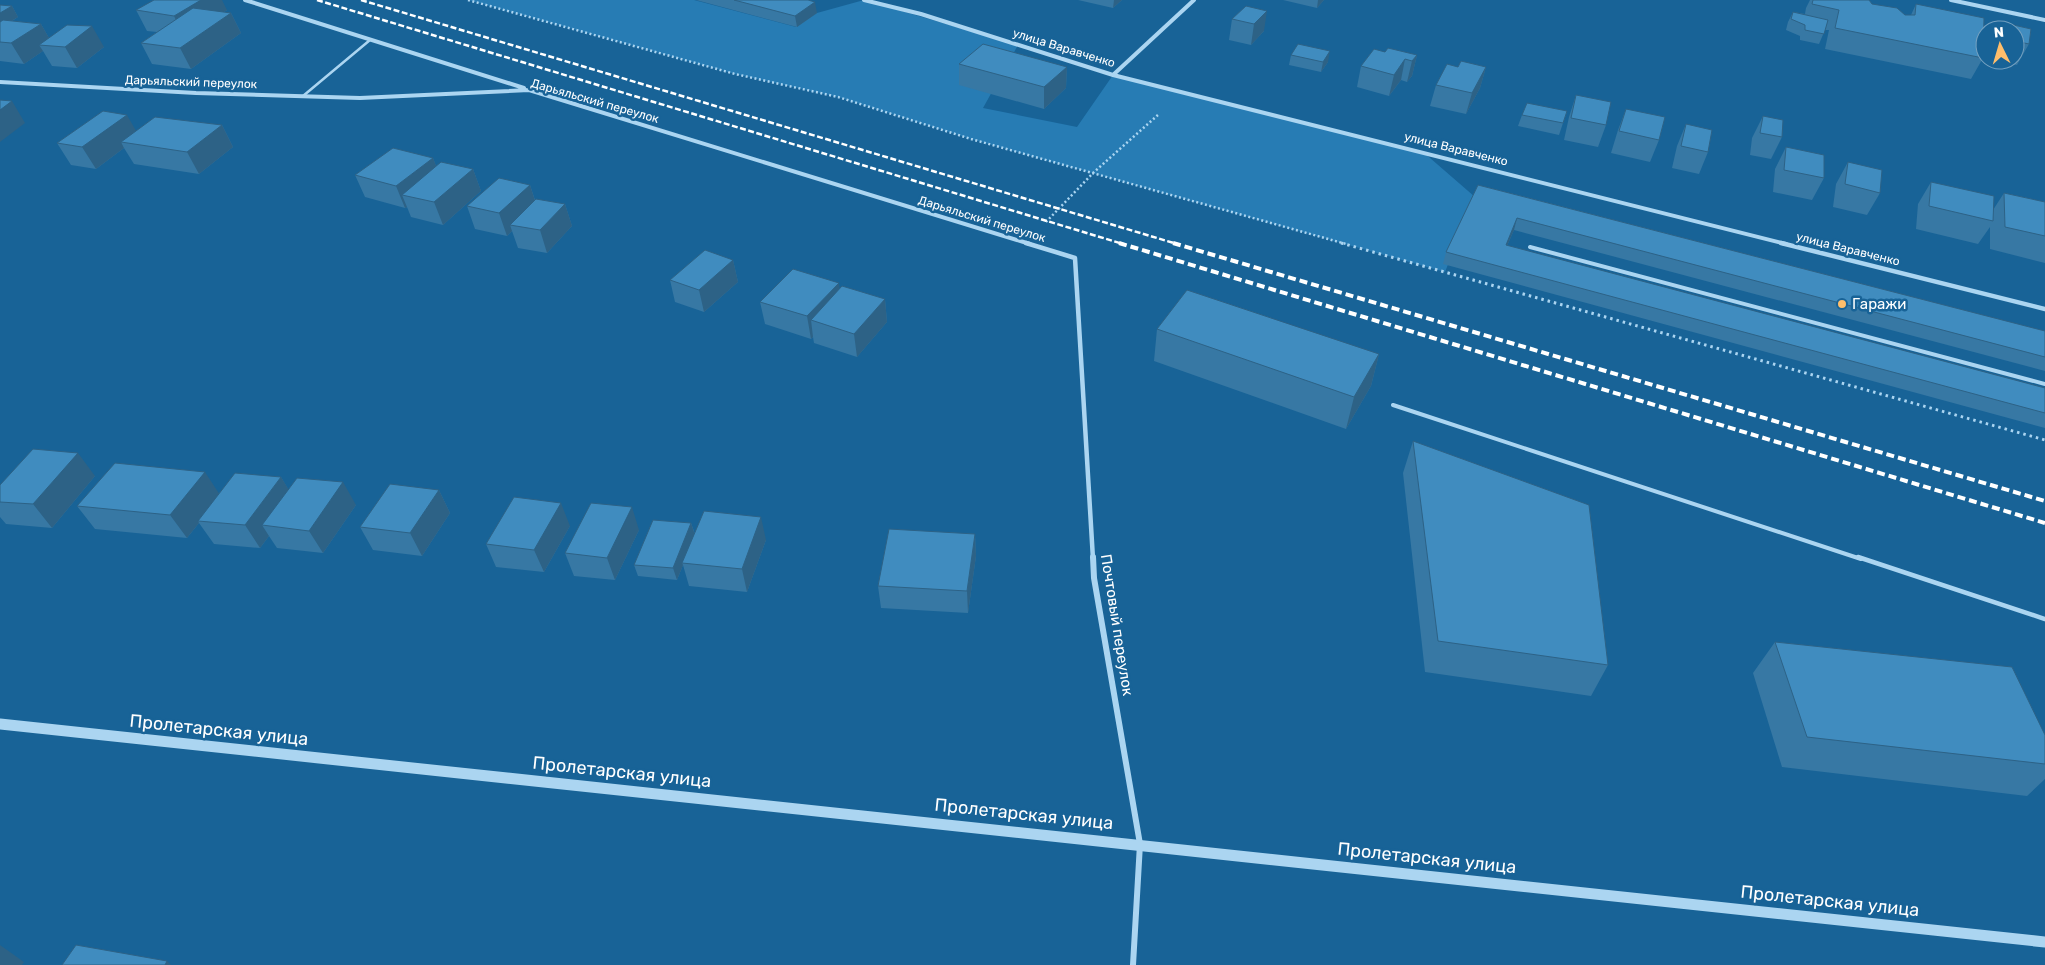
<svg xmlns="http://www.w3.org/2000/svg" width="2045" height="965" font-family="Rubik,sans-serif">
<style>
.green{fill:#277cb4}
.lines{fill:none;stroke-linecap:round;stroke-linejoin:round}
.path-far1{stroke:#abd5f1;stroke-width:2.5;stroke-dasharray:2 2.5;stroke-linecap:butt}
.path{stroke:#abd5f1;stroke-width:3;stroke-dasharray:2.5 4;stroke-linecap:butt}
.service-far2{stroke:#abd5f1;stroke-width:2.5}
.service-far1{stroke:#abd5f1;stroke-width:4}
.service{stroke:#abd5f1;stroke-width:4.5}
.minor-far2{stroke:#abd5f1;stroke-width:4}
.minor-far1{stroke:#abd5f1;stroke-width:4.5}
.minor{stroke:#abd5f1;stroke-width:6}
.tertiary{stroke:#abd5f1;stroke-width:11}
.rail-far1{stroke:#fff;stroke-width:2.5;stroke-dasharray:6 2.5;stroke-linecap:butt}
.rail{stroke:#fff;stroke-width:4;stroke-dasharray:8 4;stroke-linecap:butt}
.wall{fill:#3778a4}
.shaded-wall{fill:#2d6286}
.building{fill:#408cbf;stroke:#2d6286}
.poi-dot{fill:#ffbe6b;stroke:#186397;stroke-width:2}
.labels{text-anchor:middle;stroke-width:5;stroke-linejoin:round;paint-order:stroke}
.far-street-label{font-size:12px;fill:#fff;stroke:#186397}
.poi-label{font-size:15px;fill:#fff;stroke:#186397;text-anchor:start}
.street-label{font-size:15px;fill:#fff;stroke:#186397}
.near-street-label{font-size:18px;fill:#fff;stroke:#186397}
</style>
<rect width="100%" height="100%" fill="#186397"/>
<path class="green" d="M468 0H694L796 27 817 13 864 0 1018 45 983 108 1077 127 1113 75 1422 151 1475 197 1445 272 971 139 838 97 735 74Z"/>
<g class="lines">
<path class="path-far1" d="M468 0 735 74 838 97 971 139 1346 244
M1046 222 1093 173 1159 114"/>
<path class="path" d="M1341 243 2045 440"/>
<path class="service-far2" d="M303 96 370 40"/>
<path class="service-far1" d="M1530 247 2045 384
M1393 405 1861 559"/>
<path class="service" d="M1858 557 2045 619"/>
<path class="minor-far2" d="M245 0 524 88
M864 0 921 14 1113 75 1786 244
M1951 0 2045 20
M1113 75 1194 0
M0 82 196 93 360 98 529 90 1030 244"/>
<path class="minor-far1" d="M1026 243 1075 258 1093 559
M1781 243 2045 309"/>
<path class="minor" d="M1093 557 1094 578 1140 844 1133 965"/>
<path class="tertiary" d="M0 724 2045 942"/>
<path class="rail-far1" d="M317 0 1123 244
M361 0 1177 244"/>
<path class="rail" d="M1119 243 2045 523
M1173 243 2045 501"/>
</g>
<path class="wall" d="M696 0H808L817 13 797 27Z
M1078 0H1122L1113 8Z
M1283 0H1324L1317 8Z
M1810 0H1869L1872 4 1905 15H1911L1916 4 1983 58 1971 79 1825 49 1829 30H1825L1819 44 1800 40V36L1786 30 1788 22 1793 12 1805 14 1806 8Z
M0 5 12 6 18 17 12 21 41 24 49 38 104 47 77 68 52 66 43 51 24 64 0 61Z
M1246 6 1264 31 1251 45 1229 40 1232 19Z
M136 10H227L224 12 231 13 241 33 191 69 152 64 141 43 157 32 147 31Z
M1996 21 2031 29 2029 44 2017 65 1991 60H2015V30H1991Z
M1985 40V59L1983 58 1984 42Z
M1385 52 1417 55 1412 76 1407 82 1401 80 1389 96 1357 87 1361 66Z
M1291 55 1328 62 1321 72 1289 65Z
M959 64 1067 67 1066 88 1044 109 959 85Z
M1458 67H1486L1480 88 1466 114 1430 106 1436 85Z
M1576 95 1606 125 1598 147 1564 140 1569 117Z
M1626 109 1659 140 1650 162 1611 153 1618 130Z
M1567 111 1559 135 1518 126 1522 115Z
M1763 116 1782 137 1771 159 1750 155 1752 138Z
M1686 124 1708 152 1699 174 1672 168 1677 146Z
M222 125 233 147 199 174 134 164 124 148 96 169 71 165 57 143 136 131Z
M1786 147 1824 178 1812 200 1773 192 1775 169Z
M433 158 436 166 473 169 481 191 443 225 411 217 407 207 405 208 365 197 355 175Z
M1848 162 1880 193 1867 215 1833 207 1836 184Z
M1931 182 1993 210 2004 193 2045 202V263L1990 249V227L1978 244 1916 229 1918 204Z
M530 185 535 200 565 204 572 226 547 253 518 248 512 231 507 236 475 229 467 206Z
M1478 185 2045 331V371L1514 230 1507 246 2045 388V428L1443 264 1446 252Z
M733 260 738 282 704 312 675 302 670 280Z
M839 289 885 299 887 322 857 357 814 343 813 337 811 339 765 324 760 302Z
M1157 329 1379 354 1371 386 1346 429 1154 361Z
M1413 441 1608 665 1591 696 1425 672 1403 473Z
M95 476 52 528 6 524 0 517V485Z
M281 477 288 489 356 505 323 553 277 548 269 536 260 548 214 544 199 523 187 538 95 529 77 506 219 493Z
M439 490 450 513 422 556 373 550 360 527Z
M691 523 695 534 766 540 747 592 689 586 683 565 677 580 638 576 634 565Z
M570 526 544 572 496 567 486 544Z
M639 530 615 580 574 576 565 553Z
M975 534 976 556 968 613 881 608 878 586Z
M1775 642 2045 735V779L2027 796 1782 767 1753 673Z"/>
<path class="shaded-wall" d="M201 0H222L227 10 184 37 174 16Z
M1114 0H1122L1113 8Z
M1318 0H1324L1317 8Z
M815 2 817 13 797 27 795 16Z
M12 6 18 17 0 28V13Z
M1267 11 1264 31 1251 45 1254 24Z
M231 13 241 33 191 69 180 48Z
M41 24 53 45H39L43 51 24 64 11 43Z
M92 26 104 47 77 68 65 47Z
M1330 51 1328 62 1321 72 1323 62Z
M1417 55 1412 76 1407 82 1412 61Z
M1405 59 1401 80 1389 96 1394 75Z
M1067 67 1066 88 1044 109V87Z
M1486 67 1480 88 1466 114 1472 93Z
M12 101 25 123 0 142V110Z
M127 115 139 136 121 142 124 148 96 169 82 147Z
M222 125 233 147 199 174 187 152Z
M433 158 442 181 402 195 407 207 405 208 396 186Z
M473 169 481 191 443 225 434 202Z
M530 185 537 207 510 225 512 231 507 236 499 213Z
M565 204 572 226 547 253 540 230Z
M1517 218 1514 230 1502 257 1506 245Z
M733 260 738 282 704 312 699 290Z
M839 283 842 306 811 320 813 337 811 339 807 316Z
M885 299 887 322 857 357 854 334Z
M1379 354 1371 386 1346 429 1354 397Z
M78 453 95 476 52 528 33 504Z
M205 472 220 495 198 521 199 523 187 538 170 515Z
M281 477 295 500 262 525 269 536 260 548 245 525Z
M343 482 356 505 323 553 309 531Z
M439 490 450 513 422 556 410 533Z
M561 503 570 526 544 572 534 550Z
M632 507 639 530 615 580 607 558Z
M761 517 766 540 747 592 742 569Z
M691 523 695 535 682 563 683 565 677 580 673 568Z
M975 534 976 556 968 613 967 591Z
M0 945 24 962 22 965H0Z
M167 961 171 965H165Z"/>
<path class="building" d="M154 0H201L174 16 136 10Z
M734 0H808L815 2 795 16Z
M1813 0H1869L1872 4 1897 8 1905 15H1915L1916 4 1984 18 1983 58 1835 28 1839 10 1812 4Z
M0 5 12 6 0 13Z
M1246 6 1267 11 1254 24 1232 19Z
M193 8 231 13 180 48 141 43Z
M1793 12 1828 20 1824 34 1805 30V25L1791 19Z
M3 20 41 24 11 43 0 42V22Z
M1996 21 2031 29 2029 44 2015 41V30H1996Z
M67 25 92 26 65 47 39 45Z
M983 44 1067 67 1044 87 959 64Z
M1298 44 1330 51 1323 62 1291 55Z
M1388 48 1417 55 1412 61 1405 59 1394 75 1361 66 1374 49 1385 52Z
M1461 61 1486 67 1472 93 1436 85 1447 64 1458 67Z
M1576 95 1611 102 1606 125 1571 118Z
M0 100 12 101 0 110Z
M1527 103 1567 111 1563 123 1522 115Z
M1626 109 1665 117 1659 140 1619 131Z
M103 111 127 115 82 147 57 143Z
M1763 116 1783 120 1782 137 1760 133Z
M155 117 222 125 187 152 121 142Z
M1686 124 1712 130 1708 152 1681 146Z
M1786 147 1824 155V178L1784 170Z
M393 148 433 158 396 186 355 175Z
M441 162 473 169 434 202 402 195Z
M1848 162 1882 170 1880 193 1845 184Z
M499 178 530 185 499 213 467 206Z
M1931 182 1994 196 1993 221 1929 206Z
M1478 185 2045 331V357L1517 218 1506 245 2045 388V413L1446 252Z
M2004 193 2045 202V236L2005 227Z
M536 199 565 204 540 230 510 225Z
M705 250 733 260 699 290 670 280Z
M793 269 839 283 807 316 760 302Z
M842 286 885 299 854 334 811 320Z
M1187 290 1379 354 1354 397 1157 329Z
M1413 441 1589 505 1608 665 1438 641Z
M33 449 78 453 33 504 0 502V485Z
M115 463 205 472 170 515 77 506Z
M235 473 281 477 245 525 198 521Z
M297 478 343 482 309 531 262 525Z
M390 484 439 490 410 533 360 527Z
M514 497 561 503 534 550 486 544Z
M591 503 632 507 607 558 565 553Z
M704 511 761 517 742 569 682 563Z
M653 520 691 523 673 568 634 565Z
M889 529 975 534 967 591 878 586Z
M1775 642 2012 667 2045 735V764L1807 737Z
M76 945 167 961 165 965H62Z"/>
<circle class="poi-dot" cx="1842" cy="304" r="5"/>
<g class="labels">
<g class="far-street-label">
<text transform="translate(1064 48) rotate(17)" y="4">улица Варавченко</text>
<text transform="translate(191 82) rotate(2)" y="4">Дарьяльский переулок</text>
<text transform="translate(595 101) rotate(16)" y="4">Дарьяльский переулок</text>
<text transform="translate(1456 149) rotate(14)" y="4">улица Варавченко</text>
<text transform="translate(982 219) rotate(17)" y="4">Дарьяльский переулок</text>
<text transform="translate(1848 249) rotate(14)" y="4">улица Варавченко</text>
</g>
<g class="poi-label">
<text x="1852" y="309">Гаражи</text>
</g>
<g class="street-label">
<text transform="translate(1117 625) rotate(81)" y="5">Почтовый переулок</text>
</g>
<g class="near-street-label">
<text transform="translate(219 730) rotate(6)" y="6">Пролетарская улица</text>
<text transform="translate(622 772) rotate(6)" y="6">Пролетарская улица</text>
<text transform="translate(1024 814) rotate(6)" y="6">Пролетарская улица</text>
<text transform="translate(1427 858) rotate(6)" y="6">Пролетарская улица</text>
<text transform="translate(1830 901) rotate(6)" y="6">Пролетарская улица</text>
</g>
</g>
<g transform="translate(2000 45) rotate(355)"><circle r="24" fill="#186397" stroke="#74a1c1"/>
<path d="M0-4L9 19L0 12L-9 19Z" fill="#ffbe6b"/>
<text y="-8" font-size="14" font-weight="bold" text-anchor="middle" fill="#ffffff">N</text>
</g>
</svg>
